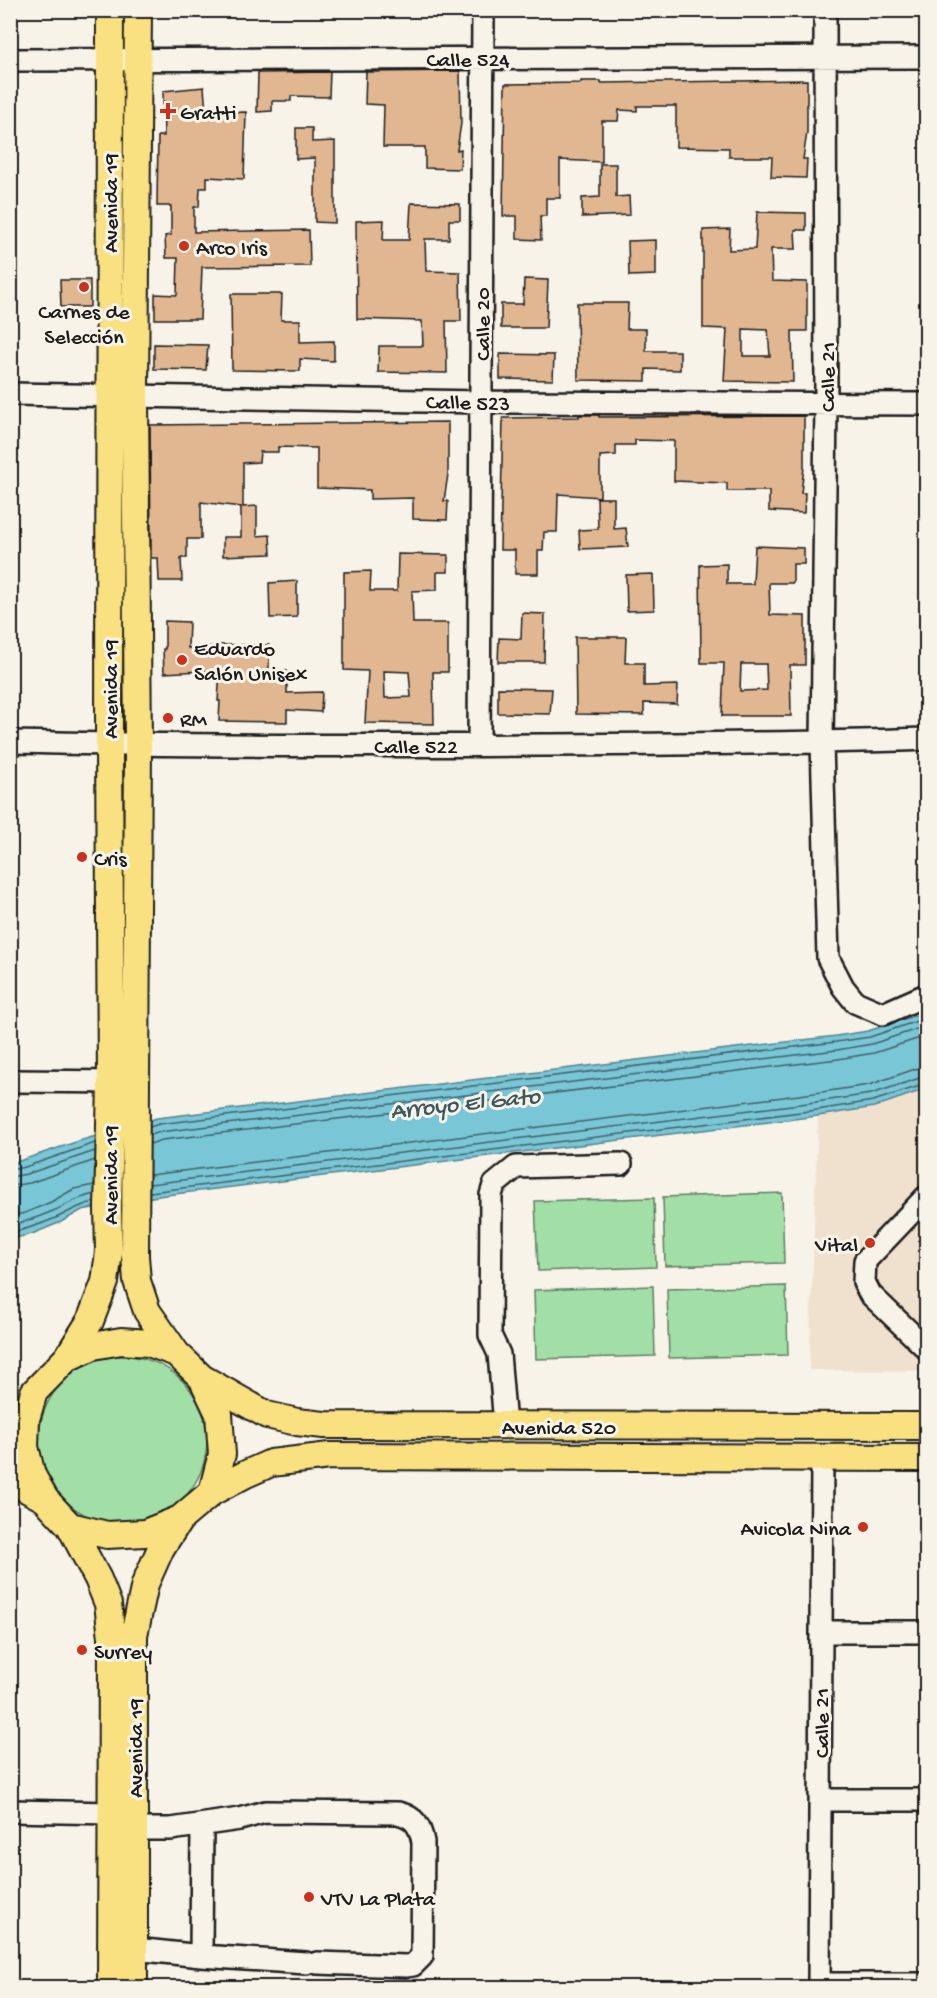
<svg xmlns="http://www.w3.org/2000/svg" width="937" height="1998" font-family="'Gochi Hand',sans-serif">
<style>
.built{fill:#f0e1ce}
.green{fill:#a1dfa7;stroke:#5e7e62;stroke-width:1.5}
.water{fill:#79c6d7;stroke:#54828c;stroke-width:1.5}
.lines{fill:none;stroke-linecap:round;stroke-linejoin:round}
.shore{stroke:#416067;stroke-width:1.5}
.building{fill:#e1b791;stroke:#1c1c1c;stroke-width:1.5;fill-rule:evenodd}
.minor-casing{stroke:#1c1c1c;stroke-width:26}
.major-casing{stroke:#1c1c1c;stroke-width:30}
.minor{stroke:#f7f3e8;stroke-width:21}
.major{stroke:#f9e181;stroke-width:26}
.poi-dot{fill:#c8321e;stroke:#f7f3e8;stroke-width:2}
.labels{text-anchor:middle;stroke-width:6;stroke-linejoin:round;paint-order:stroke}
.street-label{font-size:22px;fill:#1c1c1c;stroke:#f7f3e8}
.poi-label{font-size:22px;fill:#1c1c1c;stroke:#f7f3e8;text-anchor:start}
.water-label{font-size:24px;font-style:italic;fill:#3d585d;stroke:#f7f3e8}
</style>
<rect width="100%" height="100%" fill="#f7f3e8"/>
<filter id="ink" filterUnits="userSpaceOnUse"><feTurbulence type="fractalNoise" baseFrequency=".0167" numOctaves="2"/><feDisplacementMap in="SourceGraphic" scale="12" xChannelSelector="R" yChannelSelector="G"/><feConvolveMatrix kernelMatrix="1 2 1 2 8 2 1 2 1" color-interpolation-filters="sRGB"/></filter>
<g filter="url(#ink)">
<path class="built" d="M926 1084V1371L809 1370 818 1116 874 1107Z"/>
<path class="green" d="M782 1193 784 1263 665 1266 663 1197Z
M654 1198 656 1267 538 1271 535 1201Z
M653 1286 655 1356 536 1359 534 1290Z
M786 1286 788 1355 669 1358 667 1289Z
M39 1440a84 84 0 1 1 168 0a84 84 0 1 1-168 0Z"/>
<path class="water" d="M926 1012V1089L874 1107 818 1116 158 1196 82 1210 61 1222 32 1234 11 1239 10 1164 79 1141 157 1118 836 1036 868 1031Z"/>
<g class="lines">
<path class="shore" d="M150 1127 159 1124 836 1042 870 1037 926 1018
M150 1135 160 1132 837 1050 872 1044 926 1026
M150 1144 162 1140 838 1059 874 1053 926 1036
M10 1170 25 1167 95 1143
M150 1175 815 1093 869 1085 918 1068 926 1067
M10 1177 27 1174 95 1151
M150 1184 816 1102 871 1094 926 1076
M10 1186 30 1183 95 1160
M150 1192 817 1110 873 1101 926 1084
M10 1216 25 1213 51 1202 74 1189 94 1185
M10 1225C25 1222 39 1217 53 1211 69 1204 76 1198 94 1194
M10 1233C27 1229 42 1224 58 1217 71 1211 79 1205 94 1202"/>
</g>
<path class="building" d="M460 71 461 123 457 150 461 149 460 169 425 168V147H383L384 105 365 104 366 72Z
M330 72 329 97 291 96V101H272V111L257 112 258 73Z
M807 80V132L803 159H807L806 178 771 177 772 157H729V148L676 147V106H637V111L619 110 618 121H602V162L560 160V198H546V216H540L541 240 517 239V216H503L505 84 581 83V81H601V83Z
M204 87 206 113 246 112 244 179 207 177V188H200L199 207H194V232L309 230 310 266 202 267 200 319H155V294L177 295 178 258H166L165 236 171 235V206H157L158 136H164L163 91Z
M296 128H312V142L335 141V223L315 222V158L296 159Z
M600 164H616V197L629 196 630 215 582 217V198L600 197Z
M411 203 460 204V220H449V239H425L426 271 460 272 461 321H446L447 373 378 372 379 346H423L422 321 357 319 356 221 384 220 383 240H409Z
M757 212 806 213V230H795L796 249H771L772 281 807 282V331H792L793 382 724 381 727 329 703 328V230L730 229 729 250 755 249ZM743 329 768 330 770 356H743Z
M656 240V275L629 276 628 241Z
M524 279 548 280 546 328H501V304H523Z
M60 280H90V307H61Z
M231 294H282L281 320H300V342L334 341V361L300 359V371L232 370Z
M577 303H628L627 329H646V351H680V370L646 369V381L578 380Z
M154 344 208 345 206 370 154 369Z
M500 354 554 355 553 380 500 379Z
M579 415H599V417L804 416V467L801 493H805L804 513 769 511V491H727V483L674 481V441L635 440V445H616V455L600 456V497L558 494 557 532H544L543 551H538V574H515V550H500L503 418 579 417Z
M448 422V474L444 501H448L447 520 413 519V498L370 499V490L317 488V448L278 447V452H260L259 462 243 463V507L257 506V536L270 535 271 554 223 556V537H241V507L201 502V539H187V558H181L182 581H159L158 558H151L150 425Z
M597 498H614V529L626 528 628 547 580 549 579 530 598 529Z
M755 546 804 548V564H793V583H769L770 615 805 616V665H790L791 716H722L724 663H701L700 565 727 564V584H753ZM741 664H766L767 690 740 691Z
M398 554 448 555V572H437V590L412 591 413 623H448V672H433L434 724 365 723 368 671 344 670V572L371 571 370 591H397ZM384 671 409 672 411 697 385 698Z
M653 574 654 610 627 611 626 575Z
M297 581V617L270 618 269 583Z
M522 613 545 614 544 662H498L499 638 521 639Z
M165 621 189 622 188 648 218 646V645H269V671H287V693L322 692 321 712 287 710V722L219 721 220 701H218L220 670 164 673 163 649H165Z
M575 637H626L625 663H644V686L678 685 677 704 644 703V715L576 714Z
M498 688 552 689 550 714 498 713Z"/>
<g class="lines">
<defs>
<path id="minor" d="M825 10 826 404 822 743 828 958 843 987 855 1002 883 1014 926 995
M10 60 926 57
M10 394 481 402 926 404
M10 742C188 746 367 746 544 745 672 744 799 744 926 739
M479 745 483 10
M10 1081 127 1082
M926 1197 865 1261 864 1282 870 1294 926 1348
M505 1425 499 1354 490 1335 491 1195 494 1185 516 1167 621 1164
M821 1632H926
M820 1800H926
M10 1811 112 1813
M134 1829H171L240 1819 265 1812 398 1813C415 1817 420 1826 423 1842L422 1956 413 1965 406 1966 317 1963
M135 1949 201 1956 306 1963
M201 1956 202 1825
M819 1984H926
M819 1988 822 1458"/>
<path id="major" d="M138 10 135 396 138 745 135 1256 137 1281 147 1311 176 1353
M67 1358 90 1321 105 1282 109 1252 108 1208 111 1083 109 744 110 10
M202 1378 267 1415 297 1422 324 1425 926 1426
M10 1480 45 1499
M212 1492 222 1454 219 1414 202 1378 176 1353 149 1343 121 1341 93 1346 67 1358 34 1392 26 1419 25 1447 32 1475 45 1499 70 1526 107 1535 145 1533 180 1519 212 1492 246 1474 271 1463 330 1456 926 1458
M70 1526 98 1579 108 1604 112 1637 111 1988
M134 1988V1635L145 1584 161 1548 180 1519"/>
</defs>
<use href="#minor" class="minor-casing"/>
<use href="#major" class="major-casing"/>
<use href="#minor" class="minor"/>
<use href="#major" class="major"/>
</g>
</g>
<g class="poi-dot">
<path d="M165 102h6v6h6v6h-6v6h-6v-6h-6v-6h6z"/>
<circle cx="184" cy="246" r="6"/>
<circle cx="84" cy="287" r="6"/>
<circle cx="182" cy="660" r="6"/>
<circle cx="168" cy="718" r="6"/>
<circle cx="82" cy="857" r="6"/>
<circle cx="870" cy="1243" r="6"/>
<circle cx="863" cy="1527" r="6"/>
<circle cx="82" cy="1650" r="6"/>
<circle cx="309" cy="1897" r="6"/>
</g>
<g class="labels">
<g class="street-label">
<text x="468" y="66">Calle 524</text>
<text transform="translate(109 203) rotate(-90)" y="8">Avenida 19</text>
<text transform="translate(481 324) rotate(-90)" y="8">Calle 20</text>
<text transform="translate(826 377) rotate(-90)" y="8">Calle 21</text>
<text transform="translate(468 401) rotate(1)" y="8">Calle 523</text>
<text transform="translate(109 689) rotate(-90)" y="8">Avenida 19</text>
<text x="416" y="753">Calle 522</text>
<text transform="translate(109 1175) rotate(-90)" y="8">Avenida 19</text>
<text x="559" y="1434">Avenida 520</text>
<text transform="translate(820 1723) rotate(-90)" y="8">Calle 21</text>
<text transform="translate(134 1748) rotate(-90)" y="8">Avenida 19</text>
</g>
<g class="poi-label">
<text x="180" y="119">Gratti</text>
<text x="196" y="254">Arco Iris</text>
<text x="84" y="318" text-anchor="middle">Carnes de<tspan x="84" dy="25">Selección</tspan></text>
<text x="194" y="655">Eduardo<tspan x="194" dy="25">Salón Unisex</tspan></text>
<text x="180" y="726">RM</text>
<text x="94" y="865">Cris</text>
<text x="858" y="1251" text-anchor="end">Vital</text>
<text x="851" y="1535" text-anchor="end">Avicola Nina</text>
<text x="94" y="1658">Surrey</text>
<text x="321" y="1905">VTV La Plata</text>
</g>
<g class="water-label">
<text transform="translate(465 1102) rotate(-6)" y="8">Arroyo El Gato</text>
</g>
</g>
<rect width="937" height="1998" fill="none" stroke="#f7f3e8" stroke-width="36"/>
<rect x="18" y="18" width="901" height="1962" fill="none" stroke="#1c1c1c" stroke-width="2" filter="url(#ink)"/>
</svg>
